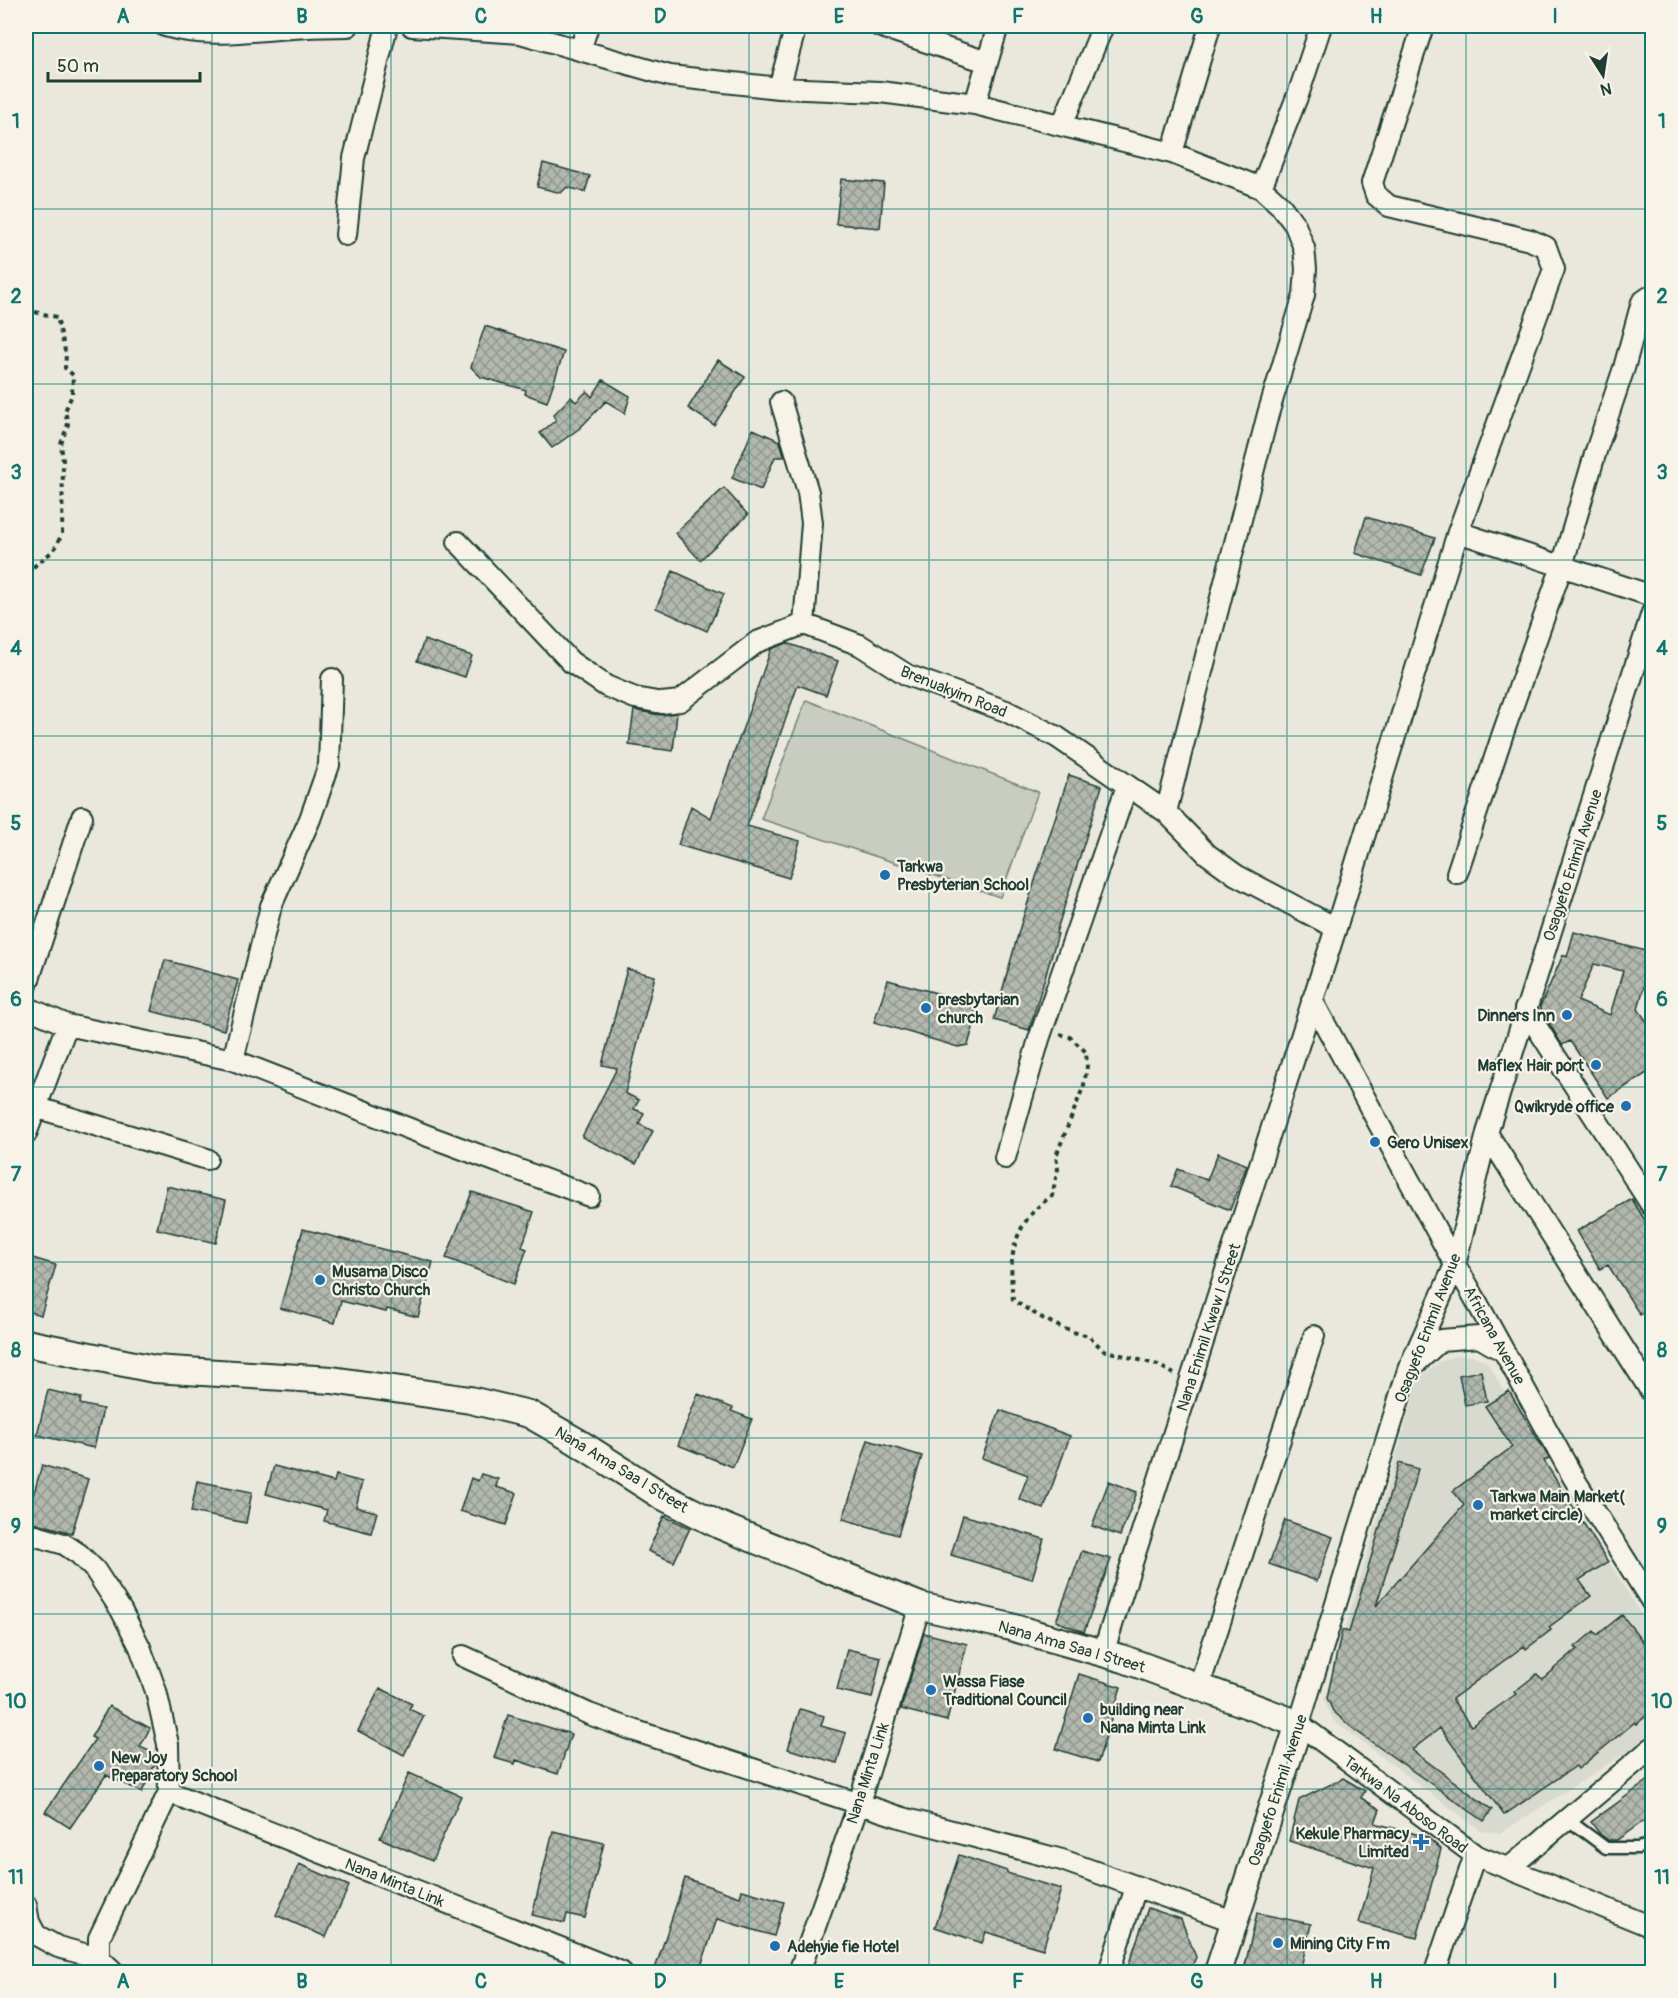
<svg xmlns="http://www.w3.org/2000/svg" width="1678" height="1998" font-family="Pangolin,sans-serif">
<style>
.built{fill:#d9dacf}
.pitch{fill:#c8ccc1;stroke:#74847a;stroke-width:1.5}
.building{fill:url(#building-cross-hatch);stroke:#1f3d34;stroke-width:1.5;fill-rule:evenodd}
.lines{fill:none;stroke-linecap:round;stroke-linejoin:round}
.service-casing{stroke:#1f3d34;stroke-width:15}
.minor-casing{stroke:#1f3d34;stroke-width:24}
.tertiary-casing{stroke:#1f3d34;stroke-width:30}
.path{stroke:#1f3d34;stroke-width:4;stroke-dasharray:4.5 4.5;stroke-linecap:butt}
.service{stroke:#f7f3e8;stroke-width:10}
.minor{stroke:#f7f3e8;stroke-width:20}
.tertiary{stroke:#f7f3e8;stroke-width:26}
.grid{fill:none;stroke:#0f766e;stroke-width:1.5;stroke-opacity:0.55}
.poi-dot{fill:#1f6fb2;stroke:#f7f3e8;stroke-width:2}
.labels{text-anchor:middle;stroke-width:4.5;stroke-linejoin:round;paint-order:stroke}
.street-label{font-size:16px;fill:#1f3d34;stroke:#f7f3e8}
.poi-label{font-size:16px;font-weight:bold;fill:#1f3d34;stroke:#f7f3e8;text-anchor:start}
.neatline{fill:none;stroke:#0f766e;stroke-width:2}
.grid-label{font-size:20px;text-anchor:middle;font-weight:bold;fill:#0f766e}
</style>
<defs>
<pattern id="building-cross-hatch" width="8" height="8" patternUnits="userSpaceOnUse" patternTransform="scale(1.5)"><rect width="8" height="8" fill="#b2b8ae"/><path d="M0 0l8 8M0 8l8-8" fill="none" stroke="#90978e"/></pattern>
</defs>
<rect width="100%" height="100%" fill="#eae8dd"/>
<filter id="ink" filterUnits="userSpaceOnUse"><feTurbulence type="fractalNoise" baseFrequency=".0167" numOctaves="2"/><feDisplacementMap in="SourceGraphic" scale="12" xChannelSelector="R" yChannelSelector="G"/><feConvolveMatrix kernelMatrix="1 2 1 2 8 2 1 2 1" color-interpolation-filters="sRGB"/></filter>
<g filter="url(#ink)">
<path class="built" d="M1458 1355 1475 1356 1487 1362 1652 1632V1736L1501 1833 1481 1831 1339 1725 1333 1720 1324 1700 1419 1378 1439 1362Z"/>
<path class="pitch" d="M806 700 1038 792 1000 897 761 819Z"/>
<path class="building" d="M543 163 590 176 585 192 567 187 561 193 537 187Z
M841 179 884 183 880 228 836 224Z
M485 326 564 352 547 402 525 394 526 390 481 377 471 367Z
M718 360 745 377 714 425 688 408Z
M603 380 630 396 625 413 606 401 580 428 552 448 540 433 556 420 553 415 571 397 576 402 587 391 592 397Z
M753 429 780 441 784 455V457H775L761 490 732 478Z
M724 488 748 515 700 560 675 533Z
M1366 517 1435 538 1421 575 1355 553Z
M673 571 724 594 707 631 656 608Z
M424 640 472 656 465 677 417 661Z
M787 643 838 661 826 695 798 685 747 826 800 841 789 878 678 845 691 806 711 818 771 649Z
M634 710 660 715 677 713 673 751 629 745Z
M1069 775 1102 786 1056 933 1058 934 1029 1030 994 1020 1021 924Z
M1574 932 1653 953 1638 1009 1653 1030V1069L1608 1098 1570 1041 1562 1045 1540 1007 1563 955 1567 957ZM1594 964 1623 971 1610 1015 1578 1001Z
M165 960 238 980 224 1030 151 1011Z
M627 969 655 976 625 1093 639 1100 634 1109 644 1113 639 1124 653 1131 636 1164 582 1137 617 1068 602 1065Z
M888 980 970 1002 977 1014 968 1045 958 1047 874 1022Z
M1218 1153 1247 1165 1230 1210 1171 1186 1178 1169 1207 1180Z
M167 1186 226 1200 216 1243 157 1229Z
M472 1192 534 1212 522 1247 527 1249 514 1284 446 1258Z
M1632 1199 1653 1234V1307L1640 1315 1608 1265 1600 1269 1577 1231Z
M303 1229 433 1262 418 1317 387 1309 386 1312 341 1301 335 1323 280 1308Z
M26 1256 56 1265 41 1315 26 1311Z
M1481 1371 1487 1401 1465 1405 1459 1375Z
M48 1390 81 1398 80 1404 103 1409 94 1448 37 1435Z
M1509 1391 1549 1458 1544 1461 1608 1562 1579 1580 1591 1596 1549 1627 1551 1630 1526 1649 1524 1646 1452 1699 1471 1726 1516 1694 1514 1692 1537 1674 1542 1679 1577 1649 1575 1647 1594 1631 1597 1635 1622 1615 1653 1654V1711L1636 1724 1635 1722 1578 1769 1576 1766 1504 1815 1440 1728 1412 1750 1492 1810 1484 1821 1356 1731 1333 1711 1327 1698 1342 1630 1349 1632 1399 1463 1418 1469 1376 1606 1464 1505 1453 1491 1512 1447 1485 1406Z
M698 1394 733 1408 731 1411 752 1419 733 1467 678 1445Z
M1000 1410 1070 1436 1044 1509 1019 1499 1028 1475 982 1458Z
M868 1440 922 1456 898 1535 843 1519Z
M42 1465 88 1479 72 1533 26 1520Z
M274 1466 334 1482 336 1475 362 1482 356 1507 377 1512 371 1533 324 1521 327 1510 266 1494Z
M481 1474 498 1479 496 1487 517 1493 506 1525 460 1511 471 1478 478 1481Z
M197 1481 252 1492 246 1523 191 1512Z
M1109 1481 1137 1492 1120 1536 1092 1526Z
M963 1515 1044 1539 1032 1579 951 1555Z
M664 1516 690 1528 674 1562 648 1551Z
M1285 1520 1333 1537 1317 1581 1269 1564Z
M1082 1551 1111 1559 1084 1632 1056 1621Z
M924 1633 967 1644 947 1721 901 1709Z
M847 1649 881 1657 872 1698 837 1690Z
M1079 1674 1121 1687 1098 1762 1056 1749Z
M380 1688 412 1704 409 1709 424 1716 404 1755 358 1731Z
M109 1706 150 1728 140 1747 156 1754V1762L142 1792 106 1775 70 1828 45 1812 95 1739 91 1737Z
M800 1709 824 1716 821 1726 846 1733 837 1763 788 1749Z
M508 1715 571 1734 558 1774 516 1760 515 1764 494 1758Z
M409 1773 461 1796 432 1861 380 1838Z
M1653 1777V1814L1617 1840H1608L1600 1834 1591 1822Z
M1343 1778 1365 1791 1361 1798 1380 1809 1375 1823 1427 1837 1441 1849 1417 1938 1359 1923 1374 1868 1289 1841 1299 1800Z
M553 1831 604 1843 585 1918 567 1914 565 1923 532 1915Z
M959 1855 1007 1871V1873L1061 1889 1043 1949 986 1932 982 1943 935 1927Z
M299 1864 349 1886 326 1937 276 1915Z
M685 1878 740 1897 742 1890 784 1902 774 1936 717 1919 699 1972H654Z
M1148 1908 1181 1919 1196 1957 1190 1972H1126Z
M1257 1913 1311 1924 1300 1972H1273L1245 1966Z"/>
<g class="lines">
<defs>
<path id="service" d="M1567 1819 1606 1848H1638L1652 1844"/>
<path id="minor" d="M165 26C201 37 240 32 277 29 301 27 325 26 348 26
M412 26 520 33 670 76 779 88 880 92 975 104 1172 153 1261 188 1280 205 1295 225 1304 248 1306 269 1304 295 1268 414 1166 812
M879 26 987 62
M580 50 588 26
M779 88 796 26
M975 104 998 26
M1062 125 1103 26
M1172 153 1210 26
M1261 188 1299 92 1321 26
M346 235 354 158 387 26
M781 402 808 492 812 523 804 624
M1458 532 1652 596
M458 542 571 662 606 686 635 698 662 703 680 701 757 642 804 624 860 645 907 675 1006 711 1057 737 1166 812 1207 854 1236 875 1336 928
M1652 613 1487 1133 1455 1265 1408 1370 1299 1724 1475 1855 1652 1927
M1457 873 1502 736 1562 566 1596 451 1624 368 1642 302 1652 295
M26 988 82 817
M1312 1000 1455 1265 1468 1286 1573 1477 1652 1602
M26 1007 67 1025 233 1060 428 1136 589 1196
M1525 1009 1652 1206
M233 1060 271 906 310 819 329 765 332 679
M35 1107 207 1159
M1487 1133 1652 1393
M26 1134 67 1025
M1005 1158 1039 1039 1127 786
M1414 1365 1441 1340 1479 1337 1503 1351
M26 1533 64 1544 79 1554 95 1570 121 1610 140 1647 156 1691 168 1744 169 1792 99 1938V1958
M1103 1653 1336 928 1458 532 1554 269 1546 247 1530 240 1389 206 1376 195 1372 183 1423 26
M463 1656 589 1714 636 1731 903 1818 1062 1860 1233 1921
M1199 1686 1314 1336
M169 1792 621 1972
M1509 1868 1652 1748
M26 1905 29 1922 36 1935 58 1947 99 1958 114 1972
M799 1972 859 1803 920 1606
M1109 1972 1136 1887
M1435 1972 1475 1855"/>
<path id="tertiary" d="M26 1343 154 1369 332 1380 470 1400 529 1414 576 1441 662 1496 719 1525 842 1575 920 1606 1007 1626 1124 1659 1299 1724 1218 1972"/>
</defs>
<use href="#service" class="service-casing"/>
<use href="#minor" class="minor-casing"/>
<use href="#tertiary" class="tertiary-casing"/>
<path class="path" d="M26 310 57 317 66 355 65 368 73 375 72 395 65 411 68 424 61 444 63 461 62 534 54 550 26 573
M1060 1034 1070 1037 1086 1052 1087 1066 1084 1085 1056 1156 1058 1169 1052 1196C1013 1223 1008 1255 1013 1300 1031 1312 1067 1334 1088 1335L1103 1350 1158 1365 1174 1374"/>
<use href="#service" class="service"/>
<use href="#minor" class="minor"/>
<use href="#tertiary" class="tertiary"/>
</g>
</g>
<path class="grid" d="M212 26V1972M391 26V1972M570 26V1972M749 26V1972M929 26V1972M1108 26V1972M1287 26V1972M1466 26V1972M26 209H1652M26 384H1652M26 560H1652M26 736H1652M26 911H1652M26 1087H1652M26 1262H1652M26 1438H1652M26 1614H1652M26 1789H1652"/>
<g class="poi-dot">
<circle cx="885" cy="875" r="6"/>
<circle cx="926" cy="1008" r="6"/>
<circle cx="1567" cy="1015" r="6"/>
<circle cx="1596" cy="1065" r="6"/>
<circle cx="1626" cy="1106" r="6"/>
<circle cx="1375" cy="1142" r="6"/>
<circle cx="320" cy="1280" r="6"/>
<circle cx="1478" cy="1505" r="6"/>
<circle cx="931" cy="1690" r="6"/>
<circle cx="1088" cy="1718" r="6"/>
<circle cx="99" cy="1766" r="6"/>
<path d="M1418 1833h6v6h6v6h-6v6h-6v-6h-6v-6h6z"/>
<circle cx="1278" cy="1943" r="6"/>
<circle cx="775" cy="1946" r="6"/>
</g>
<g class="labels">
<g class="street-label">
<text transform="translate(954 691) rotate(22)" y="6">Brenuakyim Road</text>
<text transform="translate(1572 865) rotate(-72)" y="6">Osagyefo Enimil Avenue</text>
<text transform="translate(1208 1327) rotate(-72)" y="6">Nana Enimil Kwaw I Street</text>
<text transform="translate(1427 1328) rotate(-69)" y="6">Osagyefo Enimil Avenue</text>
<text transform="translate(1495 1335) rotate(61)" y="6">Africana Avenue</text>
<text transform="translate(622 1469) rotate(31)" y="6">Nana Ama Saa I Street</text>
<text transform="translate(1072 1646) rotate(16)" y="6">Nana Ama Saa I Street</text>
<text transform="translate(867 1773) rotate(-72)" y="6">Nana Minta Link</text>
<text transform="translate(1277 1790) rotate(-72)" y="6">Osagyefo Enimil Avenue</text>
<text transform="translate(1406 1804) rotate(37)" y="6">Tarkwa Na Aboso Road</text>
<text transform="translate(395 1882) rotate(22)" y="6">Nana Minta Link</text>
</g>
<g class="poi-label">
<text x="897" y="872">Tarkwa<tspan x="897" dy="18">Presbyterian School</tspan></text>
<text x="938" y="1005">presbytarian<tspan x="938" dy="18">church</tspan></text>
<text x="1555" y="1021" text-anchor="end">Dinners Inn</text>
<text x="1584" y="1071" text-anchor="end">Maflex Hair port</text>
<text x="1614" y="1112" text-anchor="end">Qwikryde office</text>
<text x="1387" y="1148">Gero Unisex</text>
<text x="332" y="1277">Musama Disco<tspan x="332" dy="18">Christo Church</tspan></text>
<text x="1490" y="1502">Tarkwa Main Market(<tspan x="1490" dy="18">market circle)</tspan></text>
<text x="943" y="1687">Wassa Fiase<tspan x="943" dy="18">Traditional Council</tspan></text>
<text x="1100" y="1715">building near<tspan x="1100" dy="18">Nana Minta Link</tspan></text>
<text x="111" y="1763">New Joy<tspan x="111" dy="18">Preparatory School</tspan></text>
<text x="1409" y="1839" text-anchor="end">Kekule Pharmacy<tspan x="1409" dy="18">Limited</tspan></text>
<text x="1290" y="1949">Mining City Fm</text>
<text x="787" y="1952">Adehyie fie Hotel</text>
</g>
</g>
<rect width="1678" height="1998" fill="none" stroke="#f7f3e8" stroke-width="66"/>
<g transform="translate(1603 75) rotate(168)" stroke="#f7f3e8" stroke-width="4.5" paint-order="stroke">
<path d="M0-4.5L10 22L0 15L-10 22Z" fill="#1f3d34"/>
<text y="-9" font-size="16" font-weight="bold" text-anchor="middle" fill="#1f3d34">N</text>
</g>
<path d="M48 72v9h152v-9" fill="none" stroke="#1f3d34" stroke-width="3"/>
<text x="57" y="72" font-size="18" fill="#1f3d34" stroke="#f7f3e8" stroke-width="4.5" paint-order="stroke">50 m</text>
<rect x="33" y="33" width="1612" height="1932" class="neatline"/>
<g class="grid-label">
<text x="123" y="23">A</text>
<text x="302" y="23">B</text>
<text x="481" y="23">C</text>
<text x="660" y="23">D</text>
<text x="839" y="23">E</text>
<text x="1018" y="23">F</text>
<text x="1197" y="23">G</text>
<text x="1376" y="23">H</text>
<text x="1555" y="23">I</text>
<text x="16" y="128">1</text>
<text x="1662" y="128">1</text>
<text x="16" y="303">2</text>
<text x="1662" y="303">2</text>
<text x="16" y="479">3</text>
<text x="1662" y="479">3</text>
<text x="16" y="655">4</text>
<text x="1662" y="655">4</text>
<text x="16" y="830">5</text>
<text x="1662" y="830">5</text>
<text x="16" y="1006">6</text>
<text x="1662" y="1006">6</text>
<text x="16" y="1181">7</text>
<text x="1662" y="1181">7</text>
<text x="16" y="1357">8</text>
<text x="1662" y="1357">8</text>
<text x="16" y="1533">9</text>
<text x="1662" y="1533">9</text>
<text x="16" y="1708">10</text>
<text x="1662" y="1708">10</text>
<text x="16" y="1884">11</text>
<text x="1662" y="1884">11</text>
<text x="123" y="1988">A</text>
<text x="302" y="1988">B</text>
<text x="481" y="1988">C</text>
<text x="660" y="1988">D</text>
<text x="839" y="1988">E</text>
<text x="1018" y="1988">F</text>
<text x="1197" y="1988">G</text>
<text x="1376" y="1988">H</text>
<text x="1555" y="1988">I</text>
</g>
</svg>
